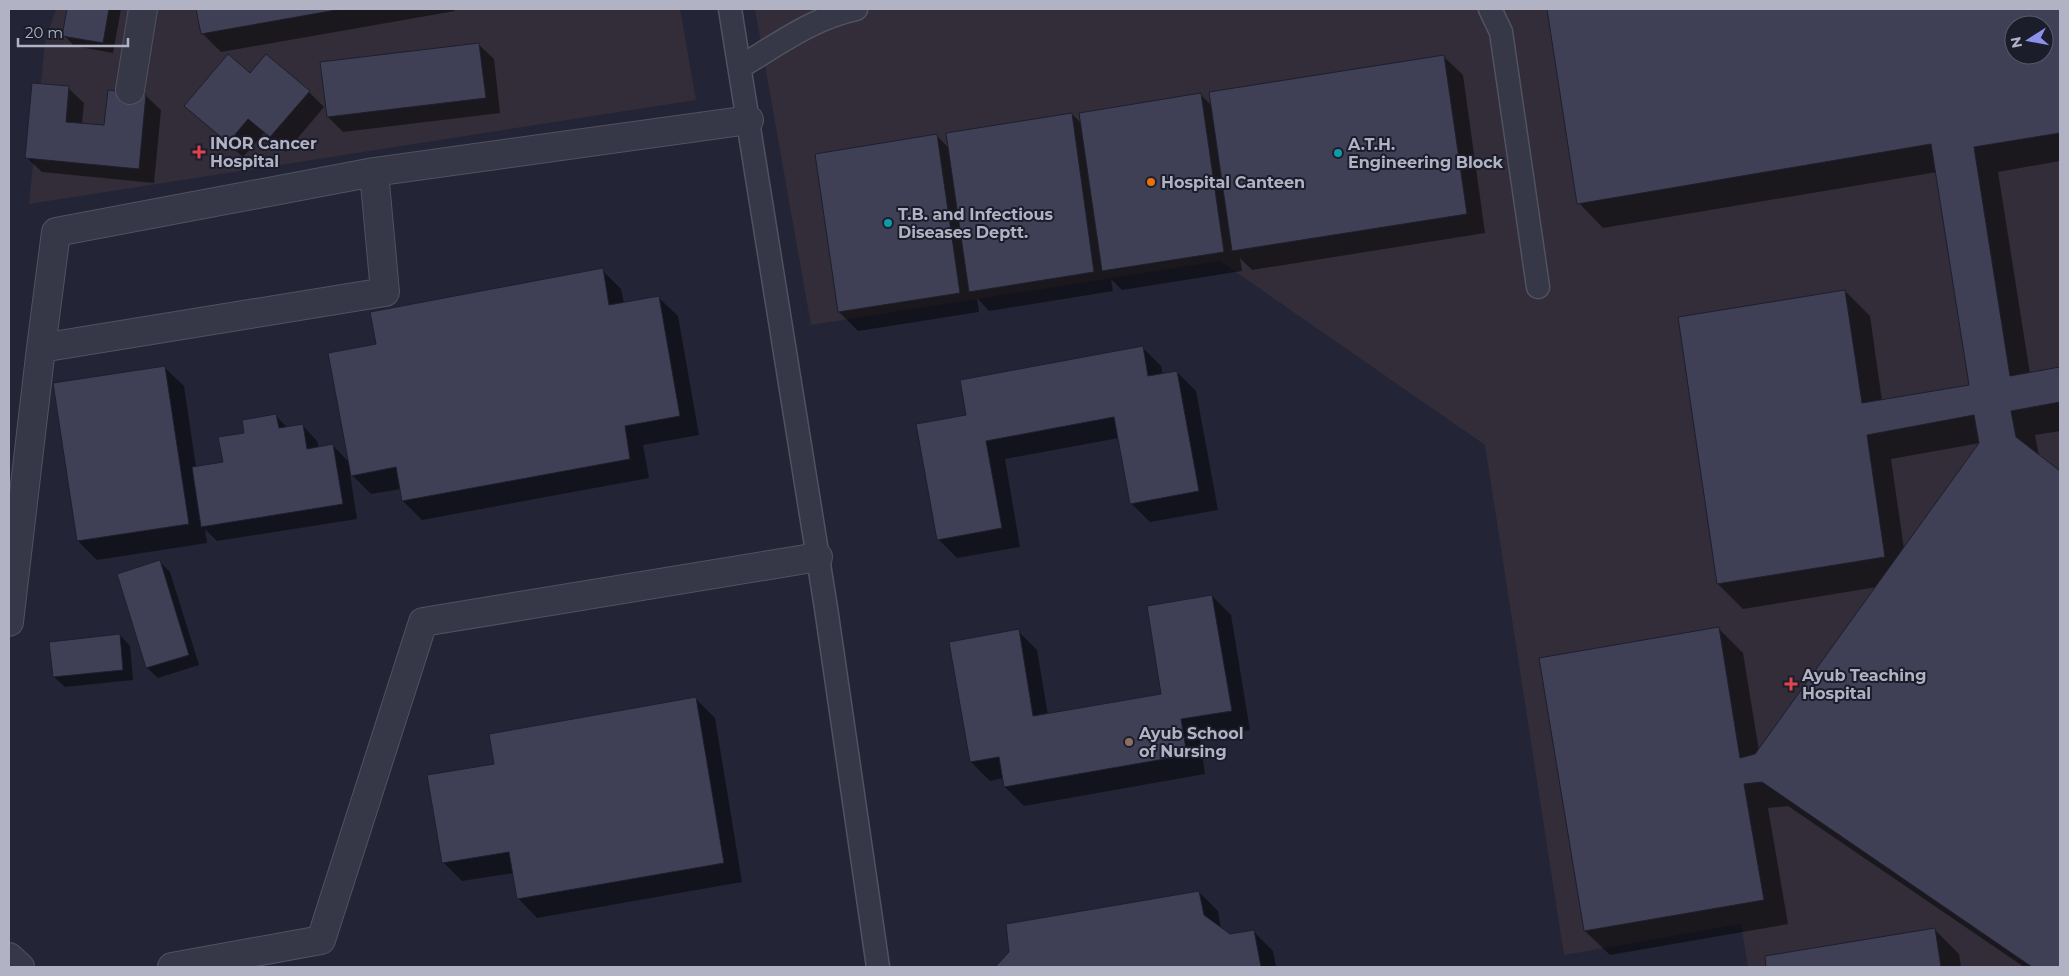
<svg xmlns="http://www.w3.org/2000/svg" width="2069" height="976" font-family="Montserrat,sans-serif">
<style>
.medical{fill:#322d38;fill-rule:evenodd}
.shadow{fill:#0007;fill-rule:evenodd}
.building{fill:#3f4056;stroke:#1d1f2d;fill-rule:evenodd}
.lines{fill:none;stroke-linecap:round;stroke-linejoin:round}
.service-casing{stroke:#515261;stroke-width:25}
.minor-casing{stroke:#515261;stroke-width:30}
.service{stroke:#363747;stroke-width:22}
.minor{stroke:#363747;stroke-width:28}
.health-dot{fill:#e0444e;stroke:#1c1d2b;stroke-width:2}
.culture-dot{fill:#0f9aa8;stroke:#1c1d2b;stroke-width:2}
.food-dot{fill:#e8710a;stroke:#1c1d2b;stroke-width:2}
.education-dot{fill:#8d6e63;stroke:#1c1d2b;stroke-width:2}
.labels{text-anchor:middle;stroke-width:4;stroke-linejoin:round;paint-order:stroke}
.poi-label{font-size:16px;font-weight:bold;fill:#b1b2c3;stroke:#1c1d2b;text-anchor:start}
</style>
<rect width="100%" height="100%" fill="#232536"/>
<path class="medical" d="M56 9H680L696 100 29 204 45 42Z
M755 9H2060V967H1748L1741 924 1564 955 1485 445 1220 261 811 325ZM2014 25H2044V55H2014Z"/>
<path class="shadow" d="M68 9H121L113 53 74 46 64 35Z
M198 9H454L455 11 221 52 202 33Z
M1548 9H2060V161L1998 172 2030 374 2060 369V431L2035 435 2039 456 2060 473V967H2024L1788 806 1768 808 1788 924 1610 955 1585 931 1718 628 1743 653 1759 751 1877 587 1743 609 1718 584 1845 291 1870 316 1882 401 1970 386 1937 172 1603 228 1579 203ZM2014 25H2044V55H2014ZM1980 443 1904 549 1891 459Z
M478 44 494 59 500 113 343 132 328 117Z
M1443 56 1463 75 1485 233 1252 270 1240 258 1242 271 1122 290 1111 279 1113 291 989 311 977 298 979 312 858 331 839 312 937 136 950 149 1072 114 1082 124 1200 94 1213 107Z
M250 75 309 92 324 107 286 152 264 133 243 157 185 106Z
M68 88 84 103 82 124 106 127 145 95 161 110 154 183 42 172 26 157Z
M602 270 621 289 624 303 658 297 678 316 699 435 643 445 649 478 422 520 403 501 401 489 371 494 350 473 357 519 217 541 205 529 207 543 97 560 78 541 164 367 184 386 196 467 224 463 246 434 276 416 288 428 302 425 317 441 319 448 333 446 350 463 377 345Z
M1142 347 1161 366 1163 375 1177 372 1196 391 1218 510 1150 522 1131 503 1119 438 1005 459 1020 547 957 558 938 539 967 416Z
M160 562 170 572 199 665 158 678 147 668Z
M1212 596 1231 615 1250 730 1200 738 1205 774 1024 806 1005 787 1003 778 990 781 971 762 1018 631 1037 650 1048 715 1163 695Z
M120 635 130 646 133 680 65 687 54 677Z
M696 699 715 718 742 882 537 918 518 898 514 873 462 881 443 862 496 765Z
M1199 892 1218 911 1221 929 1229 935 1254 932 1273 951 1276 967H996L1010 953Z
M1934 929 1959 954 1961 967H1768L1766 957Z"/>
<path class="building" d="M67 9H109L103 43 62 36Z
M196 9H342L201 34Z
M1547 9H2060V133L1974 147 2010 376 2060 367V402L2011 411 2016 437 2060 471V967H2032L1762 782 1744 784 1764 900 1584 931 1539 658 1719 627 1740 758 1755 754 1979 443 1974 415 1867 435 1885 557 1717 584 1678 317 1845 290 1862 403 1969 385 1931 144 1577 204ZM2014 25H2044V55H2014Z
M479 43 486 98 327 117 320 62Z
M228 54 250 73 266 54 310 91 270 137 248 119 228 143 184 106Z
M1444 55 1467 214 1232 251 1209 92Z
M32 83 69 86 66 122 104 125 108 90 146 94 139 169 25 158Z
M1201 93 1224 252 1102 271 1079 113Z
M1072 113 1094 272 969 292 946 133Z
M937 134 960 293 838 312 815 154Z
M603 268 609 305 659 296 680 416 625 426 630 459 402 501 396 467 351 476 328 353 376 344 370 312Z
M1143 346 1148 376 1177 371 1199 491 1130 504 1114 417 986 441 1002 528 937 540 916 424 966 415 960 380Z
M165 366 189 524 77 541 53 383Z
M276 414 279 428 303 424 307 449 333 444 343 504 201 527 192 467 223 462 218 437 244 433 242 420Z
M160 560 189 655 146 668 117 574Z
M1212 595 1232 711 1181 719 1187 755 1004 787 999 757 970 762 949 642 1019 629 1033 716 1161 694 1147 606Z
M120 634 123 670 53 677 49 642Z
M696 697 724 863 517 899 509 852 442 863 427 775 494 764 489 734Z
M1199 891 1204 915 1230 934 1254 930 1261 967H995L1009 952 1006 924Z
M1935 928 1941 967H1766L1765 956Z"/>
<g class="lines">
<defs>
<path id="service" d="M730 9 826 608 878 967
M1490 9 1501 32 1538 287
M740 67C777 45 813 18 856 9"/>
<path id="minor" d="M130 90 143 9
M41 348 56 232 374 172
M9 622 41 348 385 292 374 172 749 120
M9 957 20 967
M172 967 321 940 423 622 818 557"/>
</defs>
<use href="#service" class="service-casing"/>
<use href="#minor" class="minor-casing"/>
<use href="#service" class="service"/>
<use href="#minor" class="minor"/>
</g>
<g class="health-dot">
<path d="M196.5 144.5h5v5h5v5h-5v5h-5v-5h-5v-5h5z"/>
<path d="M1788.5 676.5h5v5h5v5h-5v5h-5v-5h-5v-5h5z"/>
</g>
<g class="culture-dot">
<circle cx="1338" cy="153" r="5"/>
<circle cx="888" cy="223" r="5"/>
</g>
<circle class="food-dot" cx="1151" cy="182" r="5"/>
<circle class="education-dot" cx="1129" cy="742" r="5"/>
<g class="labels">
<g class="poi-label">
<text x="210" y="149">INOR Cancer<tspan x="210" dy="18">Hospital</tspan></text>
<text x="1348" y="150">A.T.H.<tspan x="1348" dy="18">Engineering Block</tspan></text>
<text x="1161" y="188">Hospital Canteen</text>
<text x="898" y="220">T.B. and Infectious<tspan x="898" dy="18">Diseases Deptt.</tspan></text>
<text x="1802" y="681">Ayub Teaching<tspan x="1802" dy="18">Hospital</tspan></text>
<text x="1139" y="739">Ayub School<tspan x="1139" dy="18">of Nursing</tspan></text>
</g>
</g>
<rect width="2069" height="976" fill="none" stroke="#b1b2c3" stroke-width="20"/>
<g transform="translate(2029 40) rotate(259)"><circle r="24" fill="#1c1d2b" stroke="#585968"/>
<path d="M0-4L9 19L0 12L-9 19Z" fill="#8c92ec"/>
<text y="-8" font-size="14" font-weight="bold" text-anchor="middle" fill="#b1b2c3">N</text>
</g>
<path d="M18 38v8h110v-8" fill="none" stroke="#b1b2c3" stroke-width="2.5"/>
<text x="25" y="38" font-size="15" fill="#b1b2c3" stroke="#1c1d2b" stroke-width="4" paint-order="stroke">20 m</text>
</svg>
